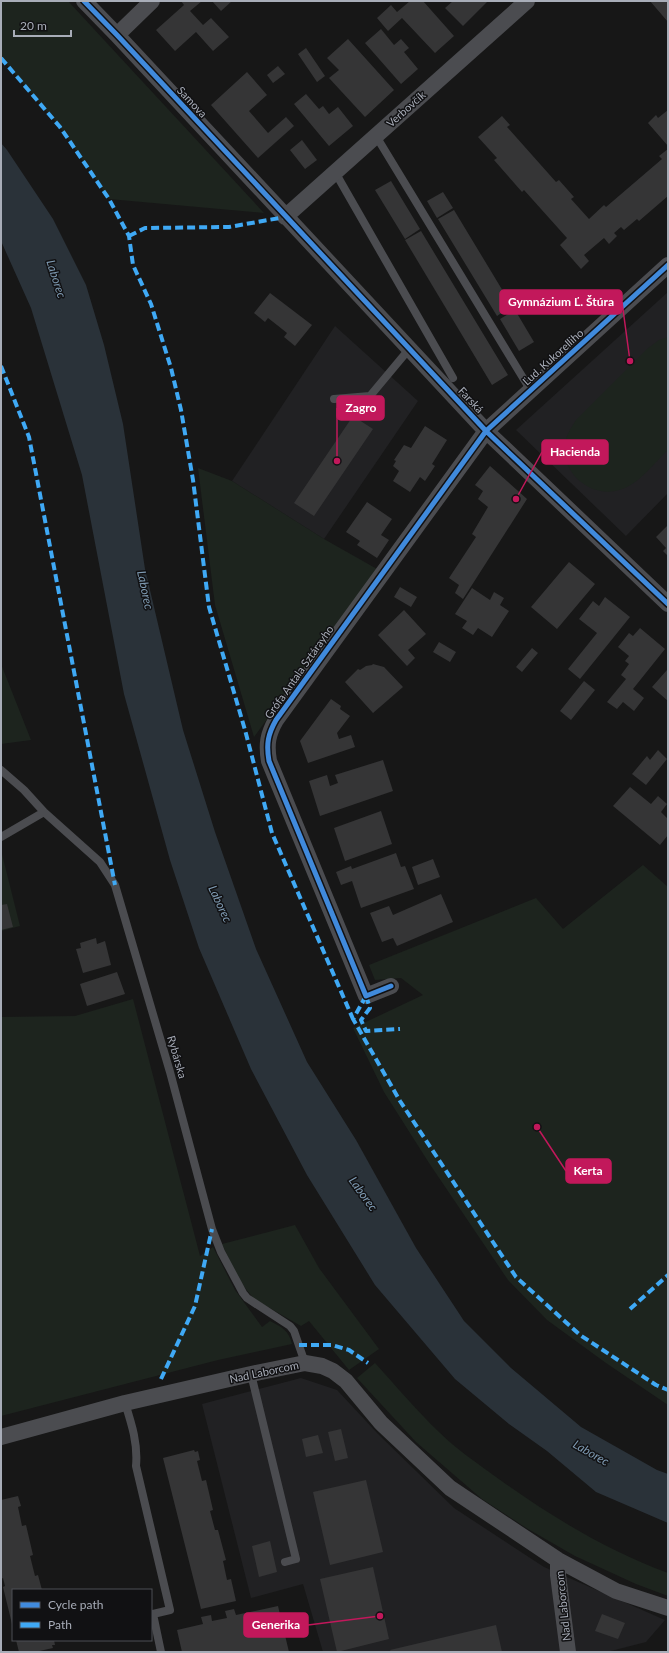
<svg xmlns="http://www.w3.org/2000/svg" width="669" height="1653" font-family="Lato,sans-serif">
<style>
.built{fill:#212123}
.green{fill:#1d241e}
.water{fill:#2a3239}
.building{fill:#353536}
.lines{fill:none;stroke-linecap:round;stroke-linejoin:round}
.lane{stroke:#4b4c50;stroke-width:8}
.street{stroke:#4b4c50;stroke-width:16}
.quiet{stroke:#3fa9f5;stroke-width:4;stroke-dasharray:8 4;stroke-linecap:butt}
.cycleway-casing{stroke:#111113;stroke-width:8}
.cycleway{stroke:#408adc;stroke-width:5}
.labels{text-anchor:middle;stroke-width:3;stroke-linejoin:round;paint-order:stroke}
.street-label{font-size:11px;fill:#a8adb8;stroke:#111113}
.water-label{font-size:12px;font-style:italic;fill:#7f9bb3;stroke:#111113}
.leader{fill:none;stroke:#c2185b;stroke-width:1.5}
.callout-dot{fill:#c2185b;stroke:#111113;stroke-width:1.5}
.callout{fill:#c2185b;stroke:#c2185b;stroke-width:1.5}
.callout-label{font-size:12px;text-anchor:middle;font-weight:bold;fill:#fff}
</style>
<rect width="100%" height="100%" fill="#171717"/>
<path class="built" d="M668 292V493L626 536 516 430Z
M335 326 418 401 324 539 232 481Z
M301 1378 337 1390 378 1434 454 1508 544 1567 665 1620 646 1642 607 1652H323L303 1584 251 1598 202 1404Z"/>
<path class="green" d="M1 1H68L264 213 109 199 60 127 1 58Z
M668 337V450C654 463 640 483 622 489 594 500 561 475 565 445 566 435 571 428 576 420L647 349 659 340Z
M198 468 232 481 324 539 377 569 254 737 215 605Z
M1 664 31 740 1 744Z
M1 850 20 926 1 931Z
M643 865 668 887V1405L606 1363 547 1320 508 1280 429 1163 384 1092 353 1028 423 995 401 978 375 980 369 965 536 898 563 929Z
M133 999 200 1256 213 1247 235 1290 262 1327 270 1321C282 1327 289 1331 292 1344L218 1360 1 1416V1017L75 1016Z
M295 1225 319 1268 379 1349 349 1370 309 1321 301 1326 254 1299 238 1279 222 1244Z
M375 1363C396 1386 417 1411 439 1432 456 1449 477 1463 496 1477 550 1516 606 1550 668 1573V1596L636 1584 575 1556 528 1529 482 1499 416 1442 357 1378Z"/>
<path class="water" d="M1 143 7 150 53 219 86 285 104 345 123 424 145 569 183 730 215 832 256 949 307 1062 356 1140 416 1248 464 1321 511 1368 581 1427 657 1470 668 1474V1523L596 1492 547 1451 509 1424 455 1379 375 1285 307 1175 251 1069 199 948 170 860 124 694 82 475 31 308 1 241Z"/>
<path class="building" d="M181 1H202L190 11 203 25 211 18 229 37 213 51 196 32 175 51 156 30 184 5Z
M212 1H232L221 11Z
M410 1H423L454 36 435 53 402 18 388 31 377 18 391 5 397 12Z
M453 1H488L463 26 445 8Z
M650 1H668V22Z
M381 29 394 45 401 39 409 48 404 52 418 69 401 84 365 43Z
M348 39 394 90 365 117 329 78 339 70 327 58Z
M306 48 325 76 317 82 298 54Z
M278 66 285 74 273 83 267 75Z
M247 72 267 95 249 111 268 133 286 117 294 126 258 158 211 105Z
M306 94 319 109 323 106 329 114 338 107 353 126 329 146 294 104Z
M668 110V146L648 123 656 115 658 118Z
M502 116 510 125 507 127 556 182 559 180 574 197 571 199 589 219 604 205 606 207 662 159 659 156 668 149V196L639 221 637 219 624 230 621 227 614 233 617 236 609 244 604 238 584 255 589 261 581 269 560 245 567 238 524 190 522 192 494 160 497 158 478 137Z
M302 140 317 160 305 169 290 150Z
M391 181 420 229 405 239 375 190Z
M443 192 453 208 437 218 427 201Z
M454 210 512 306 497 316 438 219Z
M421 231 508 375 492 385 405 240Z
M270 293 312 325 295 346 284 337 287 333 277 325 268 318 265 322 254 313Z
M515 310 534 342 519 351 500 319Z
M353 416 373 429 314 516 294 503Z
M425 426 447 440 432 464 435 466 425 481 420 477 410 492 393 481 399 471 393 466 396 461 394 460 404 445 411 448Z
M490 466 527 499 463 599 455 593 459 585 449 578 476 537 472 534 488 507 478 499 483 491 475 485Z
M367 502 392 519 381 535 389 540 377 558 357 545 360 541 346 532Z
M668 525V556L663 551 666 548 656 537Z
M569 562 595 584 557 629 531 607Z
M400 587 417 597 411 607 394 597Z
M472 588 490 600 494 592 504 598 500 605 509 611 492 637 478 628 473 635 462 628 467 621 455 614Z
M605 597 630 617 580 679 568 669 597 633 579 619 593 601 599 606Z
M404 610 426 634 408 650 415 658 407 666 378 635Z
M640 628 665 649 633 689 644 698 634 711 623 702 617 709 607 702 626 679 621 675 629 664 625 661 629 656 618 647 629 633 633 636Z
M439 642 456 652 450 662 433 652Z
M532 648 538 653 522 672 516 667Z
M373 664 384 667 403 687 373 713 345 682 358 669 360 670 366 666 372 665Z
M667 670 668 671V701L652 687Z
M584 681 595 690 571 720 560 711Z
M331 699 341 706 340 709 350 716 337 733 339 739 351 735 355 747 308 763 300 741Z
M658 750 667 759 646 785 632 774 647 756 650 760Z
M383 760 393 791 320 816 309 781 327 775 330 786 338 783 335 775Z
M630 787 651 804 658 796 667 804 661 812 668 819V835L660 845 613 806Z
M381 811 392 844 345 861 334 828Z
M396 853 401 867 405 866 414 889 361 908 352 881 341 885 336 872 351 866 352 869Z
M433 859 440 877 418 885 412 867Z
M441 894 453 922 397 946 393 938 382 942 370 913 389 906 393 915Z
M7 904 13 927 1 930V905Z
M96 938 97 944 105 941 111 965 83 973 76 949 81 948 80 943Z
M117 972 125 994 87 1006 80 984Z
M341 1429 348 1458 335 1461 328 1432Z
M318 1435 323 1453 306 1457 302 1439Z
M194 1450 195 1452 198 1451 200 1460 197 1461 202 1481 206 1480 213 1510 210 1511 215 1530H218L226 1560 223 1561 227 1580 231 1579 236 1601 201 1609 163 1458Z
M366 1480 383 1552 330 1565 313 1492Z
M18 1496 21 1506 18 1507 22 1526 26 1525 33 1555 30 1556 35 1576 38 1575 42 1590H13L12 1624 3 1587 5 1586 3 1578 1 1579V1500Z
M270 1541 277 1572 259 1577 252 1546Z
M373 1567 389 1639 337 1652 320 1579Z
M278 1606 289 1652H182L177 1630 203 1624 201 1617 211 1615 212 1621 227 1618 225 1611 234 1609 236 1615Z
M602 1614 625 1623 618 1639 595 1631Z
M496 1625 502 1652H391L390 1650Z
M16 1640H54L55 1645H52L53 1648 35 1652H19Z"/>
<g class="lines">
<path class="lane" d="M376 136 531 391
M335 172 453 378
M334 399 370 396 410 348
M1 770 24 790 44 812 100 862 115 885 170 1072 212 1229 221 1252 243 1293 247 1298 290 1326 294 1331 305 1363
M1 837 44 812
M251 1374 296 1559 285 1562
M125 1403C132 1425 138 1444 136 1466L170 1610 153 1614 161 1652"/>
<path class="street" d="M84 1 117 35 486 431 668 604
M117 35 152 1
M285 217 527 1
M391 986 366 996 269 761C266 744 268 734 276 720L486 431 668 265
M1 1437 125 1403 251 1374 305 1363 322 1366 333 1371 346 1381 381 1423 450 1488 558 1560 616 1591 668 1608
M558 1560V1575L568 1652"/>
<path class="quiet" d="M1 58 60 127 109 199 129 236 133 265 151 304 171 368 181 410 193 480 209 607 245 730 272 833 353 1019
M129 236 145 228 229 227 285 217
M1 366 29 437 115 885
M366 996 353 1019 400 1101 516 1277 580 1335 656 1385 668 1390
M366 996 370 1008 361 1020 366 1031 400 1029
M630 1309 668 1275
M299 1345H332L349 1350 368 1363
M161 1379 195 1306 212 1229"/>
<defs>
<path id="cycleway" d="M84 1 117 35 486 431 668 604
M391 986 366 996 269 761C266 744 268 734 276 720L486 431 668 265"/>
</defs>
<use href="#cycleway" class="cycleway-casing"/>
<use href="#cycleway" class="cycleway"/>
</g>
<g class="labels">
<g class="street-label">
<text transform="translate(192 102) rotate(47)" y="4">Samova</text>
<text transform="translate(406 109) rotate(-42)" y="4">Verbovčík</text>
<text transform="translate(553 357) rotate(-42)" y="4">Ľud. Kukorelliho</text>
<text transform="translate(471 400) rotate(47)" y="4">Farská</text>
<text transform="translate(299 672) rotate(-55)" y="4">Grófa Antala Sztárayho</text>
<text transform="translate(177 1057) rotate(74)" y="4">Rybárska</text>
<text transform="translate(264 1372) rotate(-12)" y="4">Nad Laborcom</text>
<text transform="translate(563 1606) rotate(-96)" y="4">Nad Laborcom</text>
</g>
<g class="water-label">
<text transform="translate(56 279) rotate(72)" y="4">Laborec</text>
<text transform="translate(145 590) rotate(78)" y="4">Laborec</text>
<text transform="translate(220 904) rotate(65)" y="4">Laborec</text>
<text transform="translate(363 1194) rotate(54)" y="4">Laborec</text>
<text transform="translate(591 1453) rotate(30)" y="4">Laborec</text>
</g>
</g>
<path class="leader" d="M630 361L622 302M337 461L337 408M516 499L542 452M537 1127L566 1171M380 1616L308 1625"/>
<g class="callout-dot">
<circle cx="630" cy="361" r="4"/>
<circle cx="337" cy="461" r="4"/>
<circle cx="516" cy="499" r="4"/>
<circle cx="537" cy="1127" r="4"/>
<circle cx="380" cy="1616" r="4"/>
</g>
<g class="callout">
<rect x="500" y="290" width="122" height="24" rx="4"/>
<rect x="337" y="396" width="47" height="24" rx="4"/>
<rect x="542" y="440" width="66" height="24" rx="4"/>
<rect x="566" y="1159" width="45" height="24" rx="4"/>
<rect x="244" y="1613" width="64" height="24" rx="4"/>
</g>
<g class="callout-label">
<text x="561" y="306">Gymnázium Ľ. Štúra</text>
<text x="361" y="412">Zagro</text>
<text x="575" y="456">Hacienda</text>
<text x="588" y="1175">Kerta</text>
<text x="276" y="1629">Generika</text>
</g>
<rect width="669" height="1653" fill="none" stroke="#a8adb8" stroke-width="4"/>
<rect x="12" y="1589" width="140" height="52" fill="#111113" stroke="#4d4f55"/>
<rect x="20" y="1602" width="20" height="6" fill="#408adc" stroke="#4d4f55"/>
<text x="48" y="1609" font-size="12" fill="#a8adb8">Cycle path</text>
<rect x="20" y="1622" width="20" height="6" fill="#3fa9f5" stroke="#4d4f55"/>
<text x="48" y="1629" font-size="12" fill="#a8adb8">Path</text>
<path d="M14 30v6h57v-6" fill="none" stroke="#a8adb8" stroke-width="2"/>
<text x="20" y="30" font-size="12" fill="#a8adb8" stroke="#111113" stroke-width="3" paint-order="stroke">20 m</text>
</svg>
